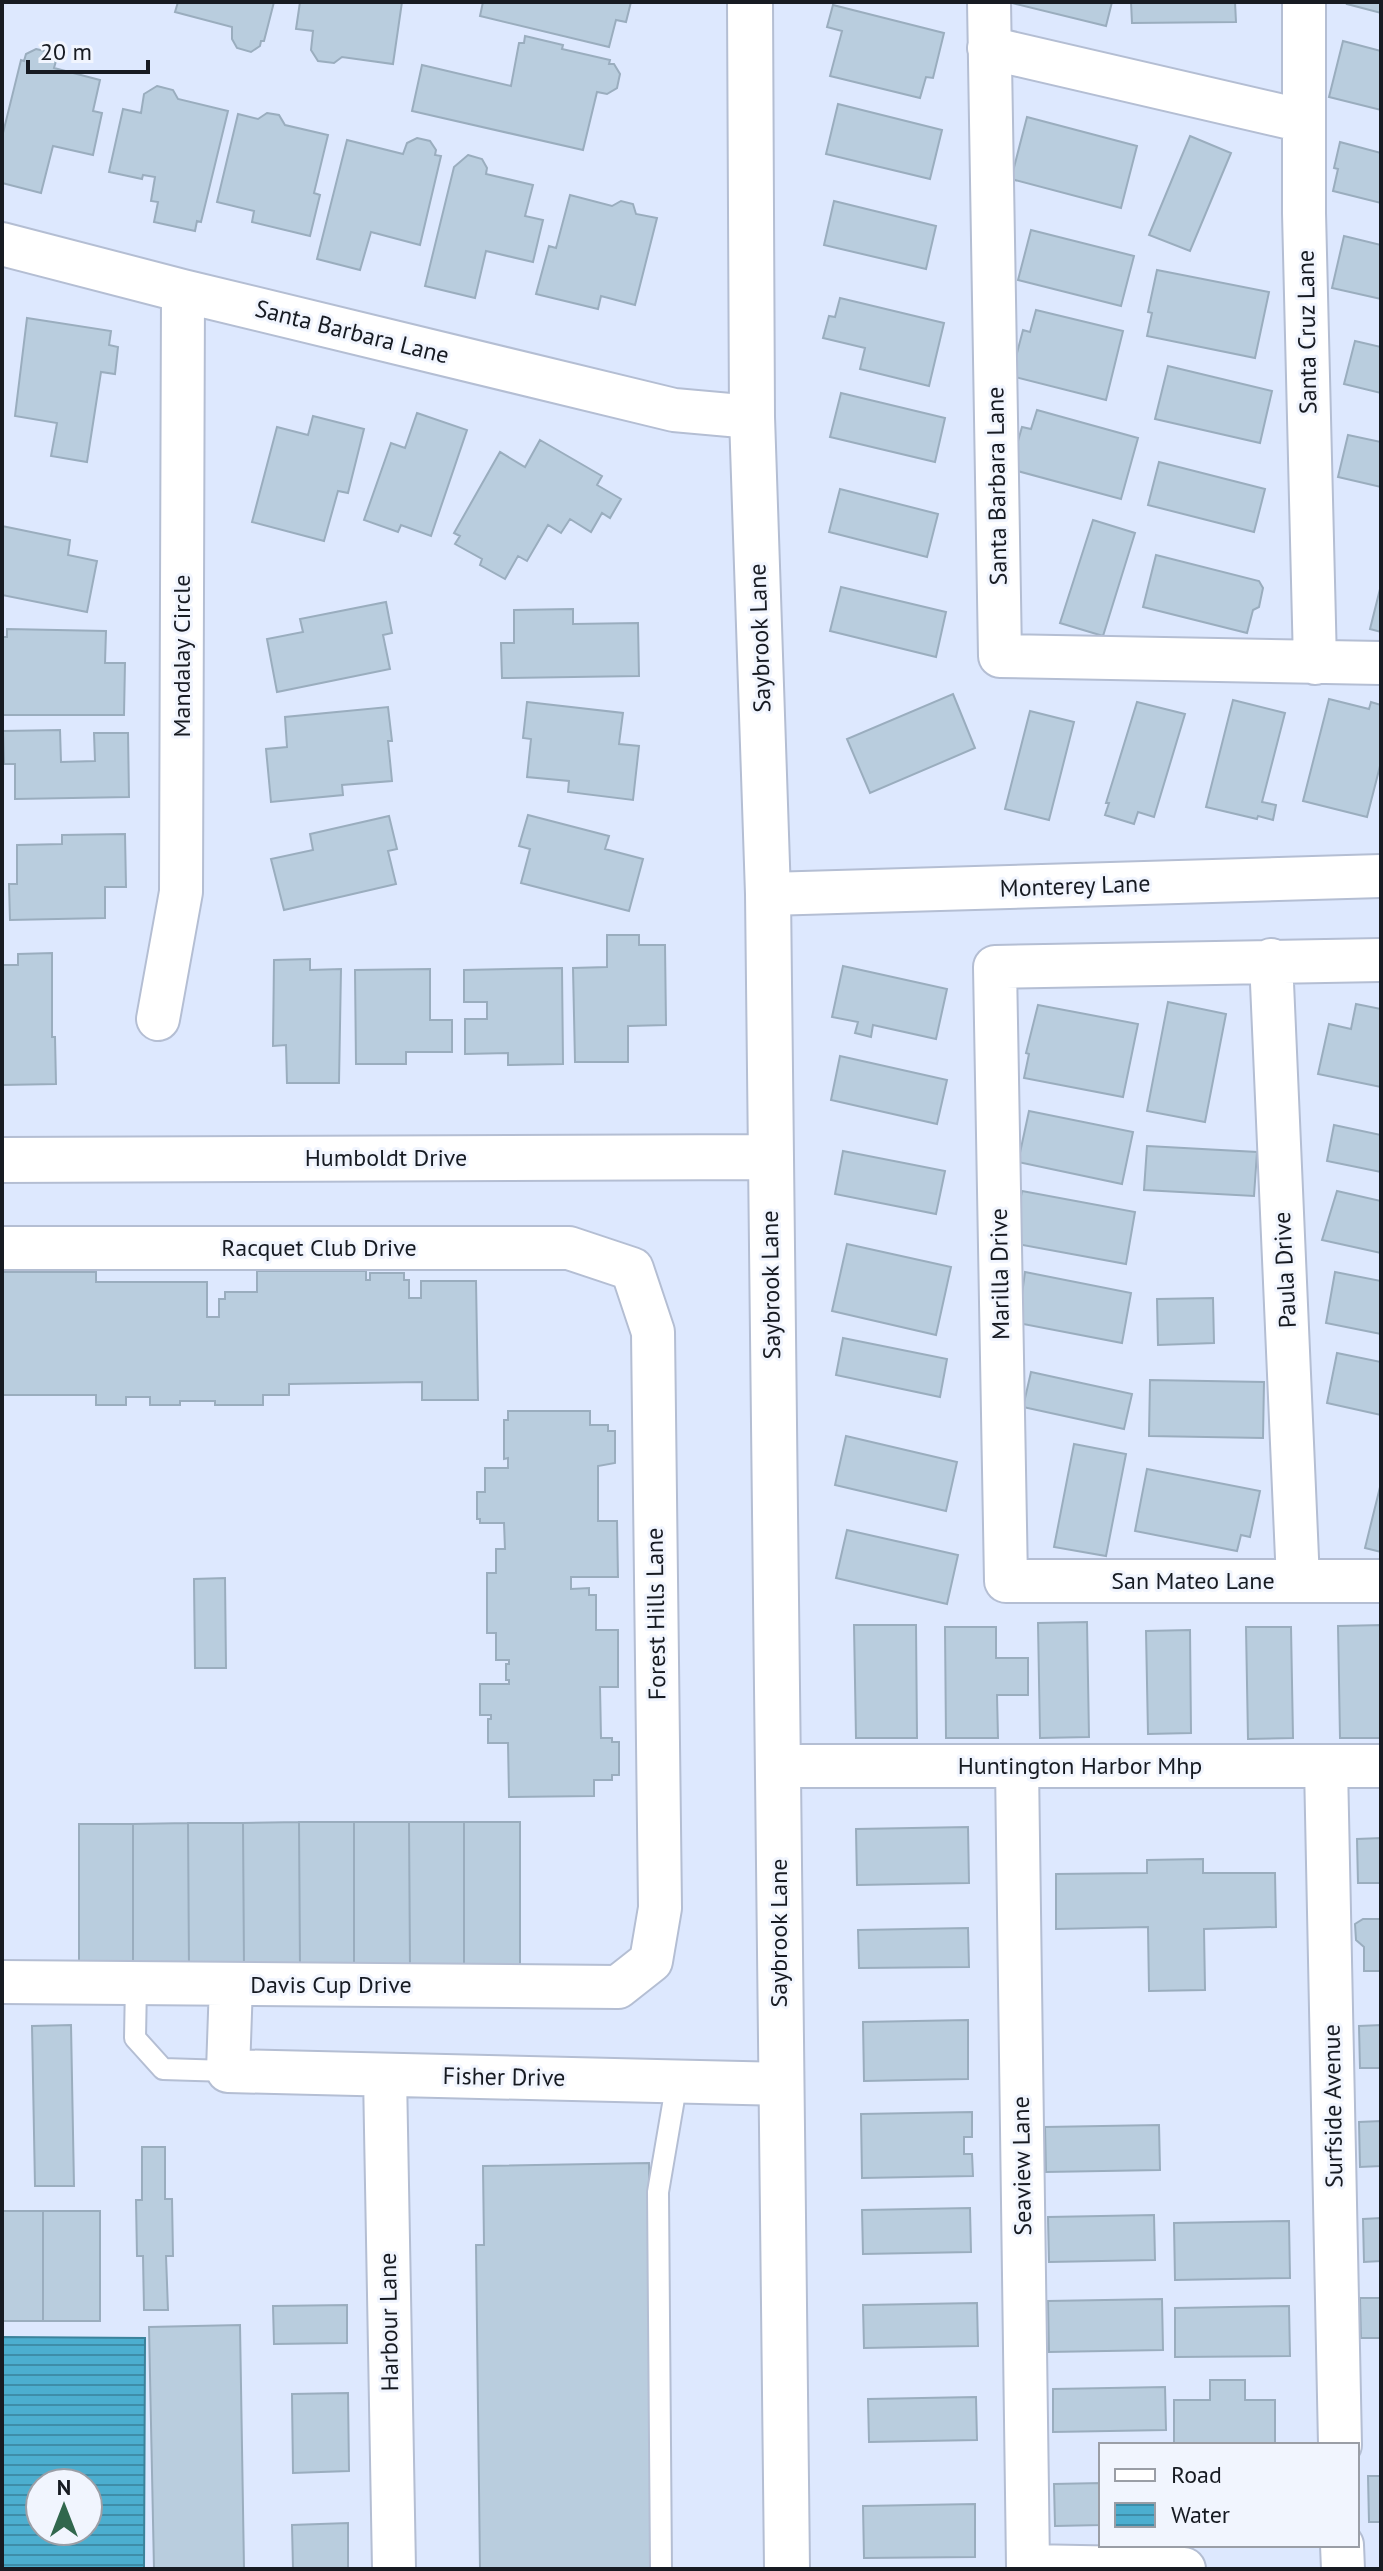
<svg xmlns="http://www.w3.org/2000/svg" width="1383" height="2571" font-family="'PT Sans',sans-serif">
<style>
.water{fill:url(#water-rules);stroke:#3c829b;stroke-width:2;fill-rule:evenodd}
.building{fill:#b9cdde;stroke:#9aadbe;stroke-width:2}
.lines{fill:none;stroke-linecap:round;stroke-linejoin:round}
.lane-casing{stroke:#b4bed3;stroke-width:24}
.street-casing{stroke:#b4bed3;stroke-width:46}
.secondary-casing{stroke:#b4bed3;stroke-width:48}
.lane{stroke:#fff;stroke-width:20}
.street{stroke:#fff;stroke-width:42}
.secondary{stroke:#fff;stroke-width:44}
.labels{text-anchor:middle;stroke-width:6;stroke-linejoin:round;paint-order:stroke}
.street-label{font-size:24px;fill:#171b22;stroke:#f1f5fe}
</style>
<defs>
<pattern id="water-rules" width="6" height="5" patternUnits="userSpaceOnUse" patternTransform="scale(2)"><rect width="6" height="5" fill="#4caecf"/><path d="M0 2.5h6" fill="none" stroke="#3e8da8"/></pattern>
</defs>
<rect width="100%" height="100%" fill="#dde8fe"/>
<path class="water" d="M2 2337 145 2338 144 2569H2ZM40 2483H88V2531H40Z"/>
<path class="building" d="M178 2H274L264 41H261L260 46 251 52 237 48 232 39V27L175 12Z
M300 2H402L393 64 342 57 334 63 318 61 311 50 313 31 296 29Z
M483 2H631L626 22 616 20 609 47 480 16Z
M1008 2H1112L1106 26Z
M1131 2H1235L1236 22 1132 23Z
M1348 2H1381V13L1347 4Z
M833 5 944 33 933 78 926 77 920 98 830 76 842 31 827 27Z
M525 36 563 45 562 49 610 60 609 64H614L620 74 617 88 607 94 597 92 583 150 412 111 422 65 511 86 519 43H524Z
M1343 41 1381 51V110L1329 97Z
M36 49 49 52 56 61 54 68 100 80 93 111 102 113 93 155 53 146 41 193 2 183V137L21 60 24 61 26 54Z
M157 86 173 90 178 99 228 111 201 222 197 221 195 231 154 222 158 202 151 201 155 177 143 175 142 179 109 172 123 109 141 113 144 94Z
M838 104 942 130 930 179 826 154Z
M267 113 279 115 285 125 328 135 314 193 320 195 310 236 252 222 254 211 217 202 238 114 258 119Z
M1027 117 1137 146 1121 208 1011 179Z
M1190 136 1231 153 1190 251 1149 235Z
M417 138 430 141 436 150 435 155 441 156 420 245 371 232 360 270 317 259 347 140 403 154 407 143Z
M1340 142 1381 153V203L1333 191 1338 169 1334 168Z
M468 155 482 159 487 168 486 174 533 185 525 216 543 220 533 262 486 251 475 298 425 286 454 167Z
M570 195 612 206 621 201 633 204 636 214 657 218 635 305 601 296 598 309 536 294 549 246 556 248Z
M834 201 936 226 926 269 824 245Z
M1031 230 1134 256 1121 306 1018 280Z
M1344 236 1381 245V299L1332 288Z
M1157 270 1269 292 1255 358 1147 336 1152 313 1148 312Z
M840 298 944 323 929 386 860 369 865 348 823 338 829 316 835 317Z
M1036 310 1123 331 1106 400 1011 376 1023 330 1030 332Z
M27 318 111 331 109 345 118 347 115 374 101 372 87 462 51 456 57 423 15 416Z
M1355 341 1381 347V393L1344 384Z
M1168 366 1272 391 1260 443 1155 419Z
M841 393 945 418 935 462 830 437Z
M1037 410 1138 438 1121 499 1010 469 1022 427 1031 429Z
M417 413 467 430 431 536 401 525 398 532 364 520 391 443 405 448Z
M313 416 364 429 348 493 338 491 324 541 252 522 277 427 308 435Z
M1348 435 1381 442V487L1338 477Z
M540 440 602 476 597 485 621 499 610 518 602 513 591 532 570 519 561 533 548 525 527 561 518 556 505 579 480 565 482 559 455 544 460 536 454 533 500 452 525 467Z
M1159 462 1265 489 1254 532 1148 505Z
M840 489 938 514 927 557 829 532Z
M1093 520 1135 533 1103 636 1060 623Z
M2 526 70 540 68 555 97 561 87 612 2 595Z
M1156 555 1259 581 1263 588 1259 607 1253 610 1247 633 1143 607Z
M1381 585V632L1370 629Z
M841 587 946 612 936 657 830 631Z
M386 602 392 633 383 635 390 669 277 692 267 639 303 632 300 619Z
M573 609V624L638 623 639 676 502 678 501 643H514V610Z
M7 629 106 631 105 663H125L124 715H2V637H7Z
M953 694 975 748 870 793 847 739Z
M1329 699 1369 709 1371 702 1381 705V762L1367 817 1303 801Z
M1233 700 1285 713 1262 802 1276 805 1273 820 1258 816 1257 819 1206 807Z
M527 702 623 713 619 744 639 746 633 800 568 792 569 781 527 777 531 739 523 738Z
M1137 702 1185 714 1154 817 1138 812 1134 824 1105 815 1109 803H1106Z
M388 707 392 741H388L392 781 342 785 343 795 271 802 266 749 287 747 285 717Z
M1030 711 1074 722 1049 820 1005 809Z
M60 730 61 762 95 761 94 733H128L129 797 15 799V764H4L3 731Z
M528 815 609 836 605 849 643 859 629 911 521 883 530 849 519 846Z
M389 816 397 849 388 851 396 884 284 910 271 859 313 850 310 834Z
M125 834 126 887H105V918L10 920 9 884H17V845L62 844V835Z
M607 935H639V945H665L666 1025 628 1026V1062H575L573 968 607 967Z
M52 953V1037H55L56 1084 2 1085V965H18V954Z
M310 959V970L341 969 339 1083H287L286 1045 273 1046 274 960Z
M843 966 947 989 936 1039 873 1025 871 1037 855 1033 858 1022 832 1017Z
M562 968 563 1064 508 1065V1053L465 1054V1019H487V1002H464V970Z
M430 969V1020H452V1052H406V1064H356L355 970Z
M1168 1002 1226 1014 1205 1122 1147 1111Z
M1356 1004 1381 1009V1087L1318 1074 1329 1024 1351 1029Z
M1038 1005 1138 1024 1123 1097 1024 1078 1029 1054 1026 1053Z
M840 1056 947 1080 937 1124 831 1100Z
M1029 1111 1133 1132 1122 1184 1018 1162Z
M1334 1125 1381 1135V1172L1327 1161Z
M1147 1146 1257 1152 1254 1196 1144 1190Z
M843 1151 945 1171 936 1214 835 1194Z
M1022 1191 1135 1212 1126 1264 1012 1243Z
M1337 1191 1381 1201V1253L1322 1240Z
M847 1244 951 1267 936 1335 832 1311Z
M257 1271H366V1280H370V1273H404V1280H409V1298H421V1281H476L478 1400H422V1382L289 1384V1395H263V1405H215V1401H180V1405H150V1397H126V1405H96V1395H2V1272H96V1282H207V1317H219V1299H225V1292H257Z
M1025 1272 1131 1293 1122 1343 1018 1323Z
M1335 1272 1381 1281V1334L1326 1323Z
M1213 1298 1214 1343 1158 1345 1157 1299Z
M843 1338 947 1359 940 1397 836 1375Z
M1337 1353 1381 1362V1415L1327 1403Z
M1031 1372 1132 1394 1124 1429 1023 1407Z
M1150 1380 1264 1382 1263 1438 1149 1436Z
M508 1411H590V1425H608V1431H615V1463L598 1466V1521H617L618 1577H571V1589L589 1588V1595H596V1630H618V1687H600L601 1738H612V1742H619V1775H612V1780H594V1796L509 1797 508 1743H488V1719H491V1715H480V1684H509V1680H506V1664H509V1660H496V1633H487V1573H496V1549H505L504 1523H480V1519H477V1492H485V1468H508V1458L504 1459V1420H508Z
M846 1436 957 1462 946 1511 835 1485Z
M1074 1444 1126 1454 1106 1556 1054 1547Z
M1147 1469 1260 1491 1250 1537 1241 1535 1237 1551 1135 1531Z
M1381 1483V1552L1365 1548Z
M847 1530 958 1555 947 1604 836 1578Z
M225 1578 226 1668H195L194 1579Z
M1087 1622 1089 1737 1040 1738 1038 1623Z
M854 1625H916L917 1738H856Z
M1381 1625V1738H1340L1338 1626Z
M945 1627H996V1658H1028V1695H997L998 1738H946Z
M1246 1627H1291L1293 1738 1248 1739Z
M1190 1630 1191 1733 1148 1734 1146 1631Z
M299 1822 300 1968H244L243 1823Z
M299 1822H354V1968H300Z
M354 1822H409L410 1967 354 1968Z
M409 1822H464V1967H410Z
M464 1822H520V1967H464Z
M188 1823 189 1968H133V1824Z
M188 1823H243L244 1968H189Z
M79 1824H133V1968H79Z
M968 1827 969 1883 857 1885 856 1829Z
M1381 1838V1883H1358L1357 1839Z
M1203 1859V1873H1275L1276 1927 1204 1929 1205 1990 1149 1991 1148 1927 1056 1929V1874L1147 1873V1860Z
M1363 1919H1381V1971H1364V1947L1356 1940 1355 1924Z
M968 1928 969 1967 859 1968 858 1930Z
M968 2020V2079L864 2081 863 2022Z
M71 2025 74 2186H35L32 2026Z
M1381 2025V2068H1360L1359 2026Z
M972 2112V2137H964V2154H972L973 2176 862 2178 861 2114Z
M1381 2121V2166L1360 2167 1359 2122Z
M1159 2125 1160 2170 1046 2172 1045 2127Z
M142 2147H165V2199H172L173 2256H166L168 2310H144L143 2256H137L136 2200H142Z
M649 2163 654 2569H480L476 2245H484L483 2166Z
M970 2208 971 2252 863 2254 862 2210Z
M2 2211H43V2321H2Z
M43 2211H100V2321H43Z
M1154 2215 1155 2260 1049 2262 1048 2217Z
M1381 2218V2261L1364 2262 1363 2219Z
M1289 2221 1290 2278 1175 2280 1174 2223Z
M1360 2298H1381V2338H1361Z
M1162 2299 1163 2350 1049 2352 1048 2301Z
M977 2303 978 2346 864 2348 863 2305Z
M347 2305V2343L274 2344 273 2306Z
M1289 2306 1290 2356 1175 2357V2308Z
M240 2325 244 2569H154L149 2327Z
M1210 2380H1245V2400H1275V2445H1174V2400H1210Z
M1165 2387 1166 2430 1053 2432V2389Z
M348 2393 349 2471 293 2473 292 2394Z
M976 2397 977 2440 869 2442 868 2399Z
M1368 2476H1381V2522H1369Z
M1101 2483V2525L1055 2526 1054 2484Z
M975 2504V2557L864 2558 863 2506Z
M348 2523V2569H293L292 2525Z"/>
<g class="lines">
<defs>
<path id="lane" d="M136 1984 135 2038 163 2069 228 2071
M661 2569 658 2192 677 2081"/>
<path id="street" d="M989 2 1000 656 1381 663
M1304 2V213L1315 663
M989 48 1304 121
M2 244 183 291 674 410 752 417
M768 894 1381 876
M1271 960 1298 1581
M1381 960 995 967 1006 1581H1381
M158 1019 181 892 183 291
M2 1248H569L632 1269 653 1332 660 1908 651 1961 618 1987 2 1982
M778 1766H1381
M1017 1766 1028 2566 1184 2569
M1326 1766 1340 2445
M231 1984 228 2071 781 2084
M385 2075 394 2569
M1342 2545 1343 2569"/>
<path id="secondary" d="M750 2 752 417 768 894 787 2569
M2 1160 769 1157"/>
</defs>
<use href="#lane" class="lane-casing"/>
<use href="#street" class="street-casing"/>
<use href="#secondary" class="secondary-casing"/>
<use href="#lane" class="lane"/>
<use href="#street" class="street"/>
<use href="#secondary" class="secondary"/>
</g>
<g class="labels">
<g class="street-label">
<text transform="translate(352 332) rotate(14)" y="8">Santa Barbara Lane</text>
<text transform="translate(1307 332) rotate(-91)" y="8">Santa Cruz Lane</text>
<text transform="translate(997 486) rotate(-91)" y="8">Santa Barbara Lane</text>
<text transform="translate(760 638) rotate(-92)" y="8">Saybrook Lane</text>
<text transform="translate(182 656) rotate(-90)" y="8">Mandalay Circle</text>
<text transform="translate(1075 886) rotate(-2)" y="8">Monterey Lane</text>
<text x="386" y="1166">Humboldt Drive</text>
<text x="319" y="1256">Racquet Club Drive</text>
<text transform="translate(1285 1270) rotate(-93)" y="8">Paula Drive</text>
<text transform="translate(1000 1274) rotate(-91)" y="8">Marilla Drive</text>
<text transform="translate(771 1285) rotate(-91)" y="8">Saybrook Lane</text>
<text x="1193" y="1589">San Mateo Lane</text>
<text transform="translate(656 1614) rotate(-91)" y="8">Forest Hills Lane</text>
<text x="1080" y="1774">Huntington Harbor Mhp</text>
<text transform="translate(779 1933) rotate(-90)" y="8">Saybrook Lane</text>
<text x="331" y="1993">Davis Cup Drive</text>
<text transform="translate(504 2077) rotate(1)" y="8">Fisher Drive</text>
<text transform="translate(1333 2106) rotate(-91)" y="8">Surfside Avenue</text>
<text transform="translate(1022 2166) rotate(-91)" y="8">Seaview Lane</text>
<text transform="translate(389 2322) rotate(-91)" y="8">Harbour Lane</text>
</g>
</g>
<rect width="1383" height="2571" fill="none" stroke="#171b22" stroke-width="8"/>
<rect x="1099" y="2443" width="260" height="104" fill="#f1f5fe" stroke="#9a9ea6" stroke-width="2"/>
<rect x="1115" y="2469" width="40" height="12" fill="#ffffff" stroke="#9a9ea6" stroke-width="2"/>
<text x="1171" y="2483" font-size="24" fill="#171b22">Road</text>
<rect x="1115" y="2503" width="40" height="24" fill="url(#water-rules)" stroke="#9a9ea6" stroke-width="2"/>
<text x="1171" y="2523" font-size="24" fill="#171b22">Water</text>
<g transform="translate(64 2507)"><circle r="38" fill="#f1f5fe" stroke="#9a9ea6" stroke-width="2"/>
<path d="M0-6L14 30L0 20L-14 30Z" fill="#31674d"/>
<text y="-12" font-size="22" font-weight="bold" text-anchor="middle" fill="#171b22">N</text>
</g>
<path d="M28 60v12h120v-12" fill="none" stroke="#171b22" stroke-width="4"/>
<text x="40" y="60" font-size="24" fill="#171b22" stroke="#f1f5fe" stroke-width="6" paint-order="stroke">20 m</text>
</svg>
